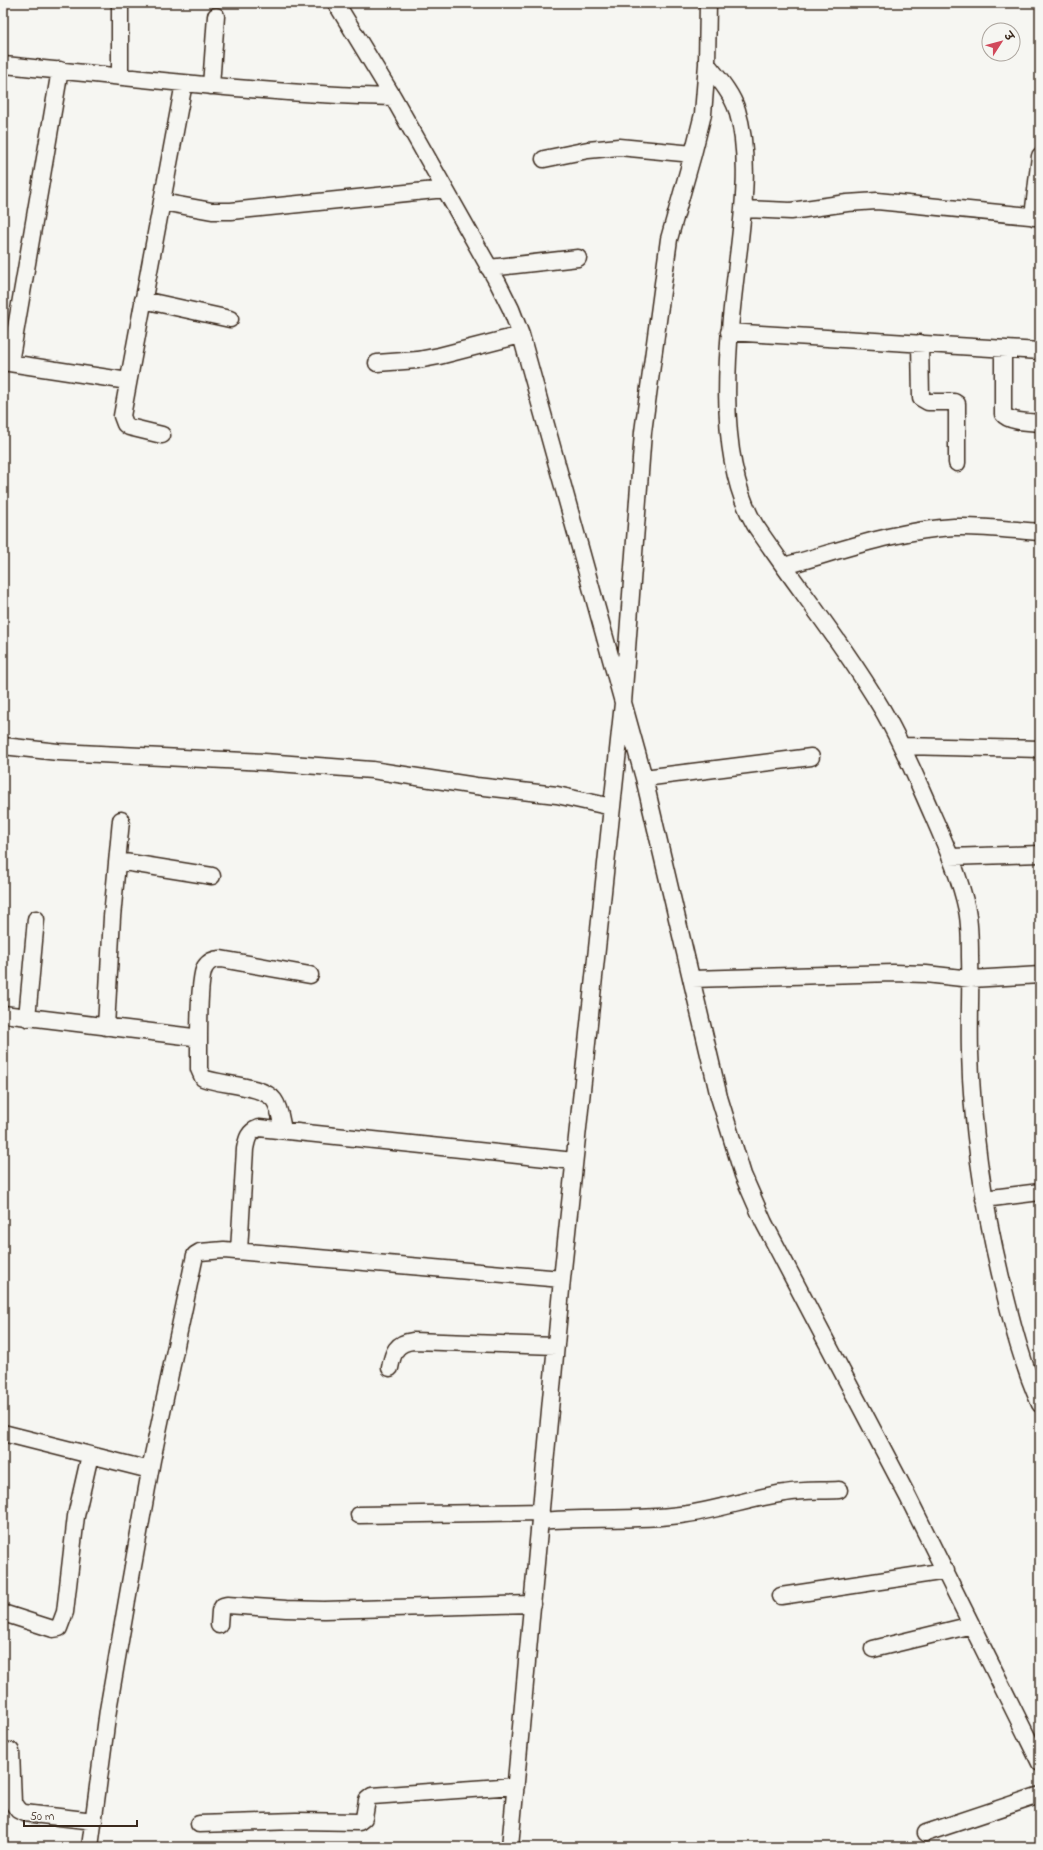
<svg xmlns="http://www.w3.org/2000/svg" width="1043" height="1850" font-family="'Indie Flower','Playpen Sans Deva',sans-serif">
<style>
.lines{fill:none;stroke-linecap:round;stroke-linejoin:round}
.minor-casing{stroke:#3b2a1e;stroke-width:19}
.minor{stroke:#f6f6f2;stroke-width:16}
</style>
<rect width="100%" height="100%" fill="#f6f6f2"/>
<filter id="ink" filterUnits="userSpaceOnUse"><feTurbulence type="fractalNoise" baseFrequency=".025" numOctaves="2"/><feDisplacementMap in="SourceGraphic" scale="8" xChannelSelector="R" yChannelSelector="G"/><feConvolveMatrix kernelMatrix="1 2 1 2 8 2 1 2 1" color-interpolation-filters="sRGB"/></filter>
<g filter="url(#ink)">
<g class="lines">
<defs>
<path id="minor" d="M120 3V76
M336 3 393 97 498 283 511 309 521 335 644 778 719 1097 743 1175 764 1223 907 1495 1040 1763
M707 64C718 78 731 92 737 110 750 152 744 205 739 248 729 330 712 452 755 525 797 587 844 645 882 709 902 743 917 780 933 816 946 846 960 877 967 910 970 925 970 941 970 957 971 989 969 1020 970 1052 972 1132 984 1209 1003 1286 1013 1327 1023 1366 1040 1404
M3 65C133 77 262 94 393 97
M211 86 216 16
M544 159 588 150 619 147 693 154
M162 202 212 211H231L445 189
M744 209 791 211 847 203 877 201 1040 217
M1033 217 1040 156
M489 268 578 258
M143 300 230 319
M729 332 1040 351
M920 343 921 398 928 402H954L957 404V463
M1003 349V414C1009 422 1030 422 1040 423
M3 362 128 381
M10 363 60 70
M377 363 418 360 439 356 521 335
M162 435 129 427 125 424 122 416 184 83
M784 566C840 551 896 530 954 527 982 526 1012 530 1040 532
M3 746 58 752 264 762 372 770 476 786 557 795 612 807
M902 746 1040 749
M644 778 811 757
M950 857 1040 854
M118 861 212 876
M692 979 893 973 926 974 971 979 1040 975
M3 1014 193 1037 199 1043V1069L203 1078C220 1085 263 1085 274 1100 280 1108 281 1121 283 1130
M27 1018 36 919
M106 1027 112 917 121 820
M199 1043C199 1028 199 977 205 967 209 961 213 959 221 959L310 975
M984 1199 1040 1192
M239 1251 245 1149C247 1139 248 1132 259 1128L574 1161
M390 1368C393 1352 396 1343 413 1341L556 1346
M3 1433 150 1470
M359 1515 541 1512
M540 1521C587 1517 634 1521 680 1515 716 1511 749 1498 785 1493 802 1490 821 1491 839 1490
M781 1596 946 1571
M3 1613 53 1629 59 1628 65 1612 76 1516 90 1455
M219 1625 220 1611 223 1606 227 1605 286 1609 324 1610 533 1604
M873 1649 972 1625
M11 1751 13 1803 18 1810 24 1813 94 1821
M199 1824 296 1821 359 1822 364 1818 367 1800 372 1796 516 1786
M926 1833 1040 1795
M90 1847 108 1710 130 1583 152 1460 195 1255 200 1252 224 1250 562 1279
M510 1847 562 1279 623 703 643 432 669 239 693 154 703 114 707 64 708 3"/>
</defs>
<use href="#minor" class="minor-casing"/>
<use href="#minor" class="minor"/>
</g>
</g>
<rect width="1043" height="1850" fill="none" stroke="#f6f6f2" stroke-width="16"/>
<rect x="8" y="8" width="1027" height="1834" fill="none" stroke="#3b2a1e" stroke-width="1.5" filter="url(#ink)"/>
<g transform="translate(1001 42) rotate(54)"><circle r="19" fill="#f6f6f2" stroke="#aba49d"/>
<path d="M0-3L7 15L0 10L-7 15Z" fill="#d1495b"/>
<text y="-6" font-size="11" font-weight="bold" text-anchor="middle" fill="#3b2a1e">उ</text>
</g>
<path d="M24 1820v6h113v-6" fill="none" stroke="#3b2a1e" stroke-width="2"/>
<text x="30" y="1820" font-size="12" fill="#3b2a1e" stroke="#f6f6f2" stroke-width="3" paint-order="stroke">50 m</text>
</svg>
